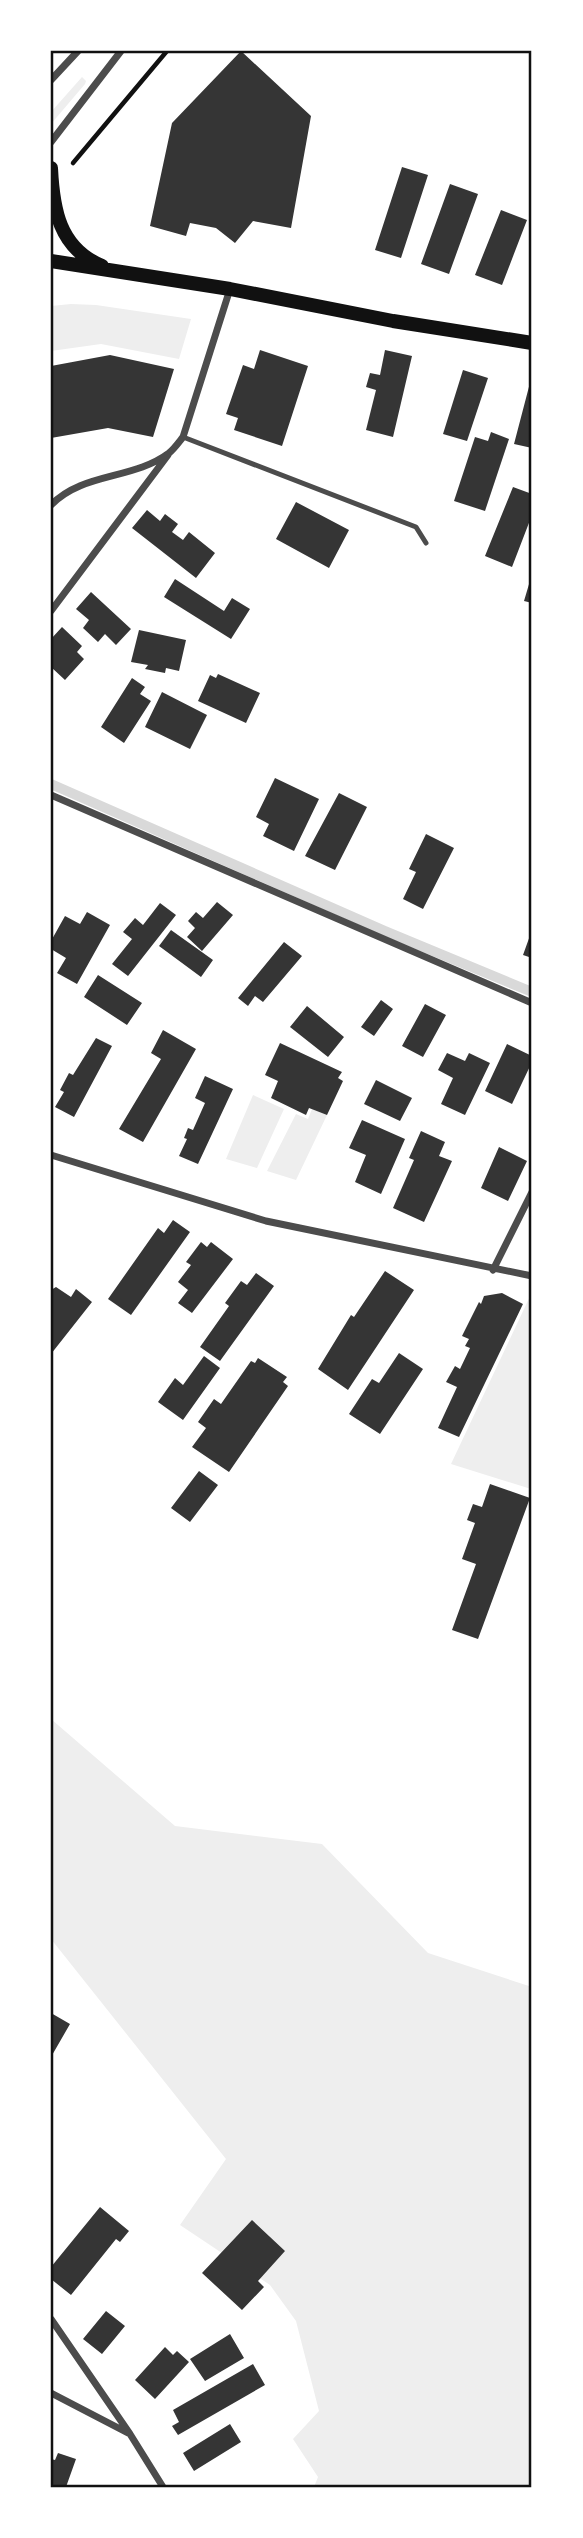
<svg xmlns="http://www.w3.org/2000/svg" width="583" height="2538" font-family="'DM Sans',sans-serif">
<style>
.green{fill:#eee}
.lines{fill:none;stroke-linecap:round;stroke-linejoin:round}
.stream{stroke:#d9d9d9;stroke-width:10}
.building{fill:#353535}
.path{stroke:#111;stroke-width:4.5}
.service{stroke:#4c4c4c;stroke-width:5}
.minor{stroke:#4c4c4c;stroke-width:7}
.secondary{stroke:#111;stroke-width:14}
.neatline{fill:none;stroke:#111;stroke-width:2.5}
</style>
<rect width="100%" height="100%" fill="#fff"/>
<path class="green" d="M82 77 86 81 85 84 51 124V112Z
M71 304 96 305 191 319 179 359 101 344 51 351V306Z
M253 1095 284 1109 257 1168 226 1159Z
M312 1109 327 1115 296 1180 267 1171 296 1114 308 1119Z
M532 1292V1486L531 1489 451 1464Z
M51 1719 175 1826 322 1844 428 1953 532 1987V2487H314L318 2477 293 2439 319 2411 296 2321 270 2285 180 2225 226 2159 51 1939Z"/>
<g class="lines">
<path class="stream" d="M51 784 385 931 532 992"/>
</g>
<path class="building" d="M241 51 311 116 291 228 253 221 235 243 216 228 190 223 186 236 150 226 172 123Z
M402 167 428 175 401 258 375 250Z
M450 184 478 194 449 274 421 264Z
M501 210 527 220 502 285 475 275Z
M260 350 308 366 282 446 234 430 238 418 226 414 243 365 254 369Z
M385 350 412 356 393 437 366 430 376 390 366 387 370 373 380 375Z
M110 355 174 369 153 437 108 428 51 438V366Z
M463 370 488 378 467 441 443 434Z
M531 379H532V448L514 444Z
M491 432 509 439 485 511 454 501 475 437 488 441Z
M513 487 532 494V515L512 567 485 556Z
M296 502 349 530 329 568 276 539Z
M147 510 160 521 165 514 178 524 172 532 183 540 189 532 215 553 196 578 132 528Z
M532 574V603L524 601Z
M175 579 224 611 232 598 250 609 231 639 164 597Z
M91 592 131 629 116 645 105 634 98 642 83 628 89 620 76 609Z
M62 627 82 646 77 652 84 659 65 680 51 667V639Z
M139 630 186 640 179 671 166 668 165 673 145 669 148 665 131 662Z
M218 674 260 693 246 723 198 701 210 675 216 678Z
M132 678 145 687 140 694 151 701 124 743 101 727Z
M162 692 207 715 190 749 145 727Z
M275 778 319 799 294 851 263 836 269 824 256 817Z
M339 793 367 807 335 870 305 856Z
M426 834 454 848 423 909 403 899 416 872 409 869Z
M217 902 233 915 202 951 187 937 195 928 188 921 196 912 203 918Z
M160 903 176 915 128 976 112 964 132 939 123 932 135 918 143 925Z
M87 912 110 925 77 984 57 973 66 958 51 949V941L65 916 80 924Z
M171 930 213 960 201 977 159 946Z
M532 930V958L523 955Z
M284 942 302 956 263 1002 255 996 248 1006 238 998Z
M98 975 142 1003 127 1025 84 997Z
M381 1000 393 1009 374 1036 361 1027Z
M425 1004 446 1015 423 1057 402 1046Z
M307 1006 344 1037 328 1057 290 1027Z
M163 1030 196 1049 143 1142 119 1129 161 1059 151 1053Z
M96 1038 112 1046 74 1117 55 1107 64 1092 60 1090 69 1073 73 1075Z
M280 1043 342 1072 338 1078 343 1081 327 1115 309 1108 306 1115 271 1098 278 1081 265 1075Z
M507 1044 532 1056V1062L512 1104 485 1091Z
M447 1053 465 1061 469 1053 490 1063 465 1115 441 1104 453 1078 438 1070Z
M205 1076 233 1089 198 1164 179 1156 187 1139 184 1138 188 1128 193 1130 205 1103 195 1098Z
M376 1080 412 1098 400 1121 364 1104Z
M362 1120 405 1139 381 1194 355 1182 366 1155 349 1148Z
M421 1131 445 1142 439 1156 452 1161 424 1222 393 1208 414 1160 409 1158Z
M499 1147 527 1161 508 1201 481 1188Z
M173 1220 190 1232 131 1315 108 1299 158 1228 164 1233Z
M201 1242 207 1247 211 1242 233 1259 192 1313 178 1303 188 1290 178 1282 191 1265 186 1262Z
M385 1271 414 1290 348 1390 318 1369 351 1315 354 1317Z
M256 1273 274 1286 220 1361 200 1347 229 1306 225 1303 241 1281 247 1285Z
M56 1287 71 1297 76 1289 92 1302 51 1354V1290Z
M502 1293 523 1304 459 1437 438 1428 457 1387 446 1382 455 1366 460 1369 470 1348 465 1346 469 1339 462 1336 479 1302 481 1304 484 1296Z
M399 1353 423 1369 380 1434 349 1414 372 1379 379 1383Z
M204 1356 220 1368 183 1420 158 1402 175 1378 183 1385Z
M258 1358 287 1377 283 1382 288 1386 229 1472 192 1447 206 1428 198 1422 214 1399 221 1404 251 1361 255 1363Z
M199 1471 218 1485 190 1522 171 1508Z
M490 1484 530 1498 478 1639 452 1630 476 1564 462 1559 475 1523 467 1520 473 1504 482 1507Z
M51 2013 70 2024 51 2057Z
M100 2207 129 2231 120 2242 116 2239 71 2295 51 2279V2267Z
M252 2220 285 2251 258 2281 264 2287 242 2310 202 2273Z
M106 2311 125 2326 102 2354 83 2339Z
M230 2334 244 2358 205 2381 190 2359Z
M165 2347 173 2355 177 2351 189 2362 155 2399 135 2380Z
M253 2364 265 2385 178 2435 172 2426 179 2422 173 2410Z
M230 2424 241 2442 194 2471 183 2453Z
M58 2453 76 2459 66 2487H51V2459L55 2460Z"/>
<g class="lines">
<path class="path" d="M73 163 167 51"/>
<path class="service" d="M183 437 416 527 426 543"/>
<path class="minor" d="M51 80 78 51
M51 142 121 51
M51 505C83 472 133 480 169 453 174 449 179 442 183 437L230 289
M51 611 168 455
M51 795 532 1003
M51 1155 266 1221 532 1276
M493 1270 532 1192
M51 2319 130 2434 163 2487
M51 2393 128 2433"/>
<path class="secondary" d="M51 168C53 209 59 248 102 266
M51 261 230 289 393 321 532 343"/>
</g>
<rect width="583" height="2538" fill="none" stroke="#ffffff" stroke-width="105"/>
<rect x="52" y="52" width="478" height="2434" class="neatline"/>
</svg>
